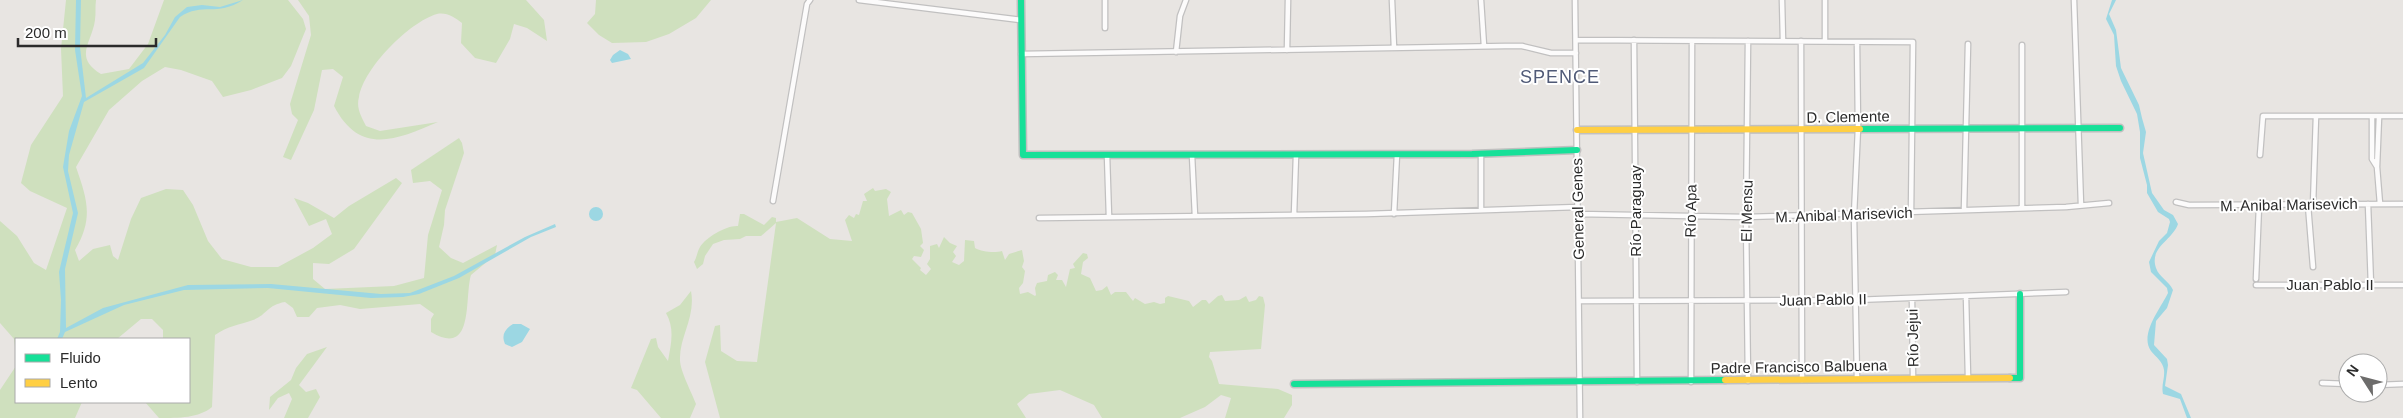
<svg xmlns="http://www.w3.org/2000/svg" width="2403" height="418" font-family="Arial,sans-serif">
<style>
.green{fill:#cfe0be}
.water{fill:#9cd7e3}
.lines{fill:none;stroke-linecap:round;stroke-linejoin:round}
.street-casing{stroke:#c1c0c0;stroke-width:7}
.fast-casing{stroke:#c1c0c0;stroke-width:9}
.slow-casing{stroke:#c1c0c0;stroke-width:9}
.street{stroke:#fcfbfb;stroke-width:4.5}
.fast{stroke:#16e098;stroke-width:6}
.slow{stroke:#ffcf43;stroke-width:6}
.labels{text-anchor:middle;stroke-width:4;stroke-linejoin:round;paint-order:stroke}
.street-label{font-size:15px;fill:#2b2b2b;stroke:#fff}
.quarter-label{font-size:18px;letter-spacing:1px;fill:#505a77;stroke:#fff}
</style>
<rect width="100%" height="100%" fill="#e8e5e2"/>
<path class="green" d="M66 0H96C95 7 96 13 95 20 92 43 73 57 101 74L129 69 148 44 164 0H288L303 19 306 29 291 66 282 78 251 90 223 97 212 81 181 70 165 67 142 81 109 110 76 167C87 199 94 218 75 250L79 261 93 249 110 245 113 256 118 260 131 219 141 198 166 189 183 190 193 205 208 241 222 259 251 267H278L313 248 332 234 326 219 309 226 294 198 308 203 334 218 349 206 396 178 402 183 354 249 329 264 313 263V279L325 289 394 286 424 278 428 235 442 190 430 181 413 183 411 170 459 138 462 143 464 153 445 210 444 225 439 247 451 258 463 263 497 245 495 255 471 275C464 298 475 358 431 332V319L434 314 420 304 360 309 340 305 317 308 309 317H297L293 308 285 302C267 305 267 315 253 320 239 325 228 326 215 335L212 407C199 418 179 418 159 418L145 402H189V339H163V330L152 319H141L117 339H16V354L14 339 0 323V221L17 236 34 263 46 270 67 208 30 191 21 183 31 145 63 96 61 49Z
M298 0H526L544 20 547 41 527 28 514 24 510 39 496 63 475 58 461 43 462 23C455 18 447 12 437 14 409 22 364 68 359 97 356 108 361 116 366 126L380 131 438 122C396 140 360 156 334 106L343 77 333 69 322 70 314 110 291 160 283 157 298 120 292 114 290 104 311 35 309 16Z
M596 0H711L696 18 669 34 646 42 612 43 599 35 587 23 595 14Z
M873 188 875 191 886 189 891 192 887 199 889 216 901 210 904 215 908 212 912 213 921 229 923 243 920 246 924 250 921 257 914 256 912 259 921 268 920 270 926 275 931 269 927 264 930 259V246L937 244 939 248 944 237 950 243 957 246 953 252 956 256 952 262 959 265 964 261 965 240 974 241 975 248C982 252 995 253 1002 251L1005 260 1009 254 1022 250 1024 261 1022 267 1025 271 1023 283 1019 288 1020 294 1028 292 1035 296 1036 295 1035 288 1037 283 1047 281 1048 275 1055 272 1058 275 1056 280H1062L1066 287 1070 269 1075 268 1073 264 1083 253 1087 254 1088 258 1083 262 1081 274 1090 278 1096 291 1102 290 1107 286 1111 295 1115 292H1126L1133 301 1135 298 1145 304 1154 302 1160 304 1165 303V298L1168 296 1189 301 1193 307 1202 300H1206L1209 304 1218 296 1222 295 1225 301 1239 300 1246 296 1249 302 1256 300 1259 296 1263 297 1265 305 1261 349 1210 352 1209 357 1212 361 1219 384 1278 389 1292 395V405L1284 418H1225L1231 398 1221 395 1205 407 1180 418H1102L1094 405 1060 390 1029 394 1017 404 1026 418H720L705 362 715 326 720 325 721 351 737 361 757 362 776 223 761 236H746L740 239 724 240 713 244 705 256 703 264 697 269 694 262C697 257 697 252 700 247 706 237 727 225 738 226L740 214H744L764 225 772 217 776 218V222L797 218 830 239 852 241 845 220 849 215 854 218 856 214 859 215 863 201H867L864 194Z
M691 291C696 317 679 337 680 360 680 371 692 393 696 404L690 418H661L637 390 631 388 651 339 656 338 658 347 668 361C671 344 675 329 666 313L680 305Z
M327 347 299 385 306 392 316 389 320 397 308 418H284L292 399 289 393 278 398 269 410 270 397 291 380 296 368 307 354Z
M16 366V402H82L75 418H0V390Z"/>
<path class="water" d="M76 0H81L80 47 86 98 143 63 165 35 175 17 187 7 202 5 220 7 243 0C217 17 202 2 180 17L144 68 84 102 69 155 68 171 78 213 65 269 66 328 103 308 188 285 271 284 381 294 410 293 454 276 525 237 555 224 556 227 531 237 459 278 419 294 403 297 371 298 268 288 184 290 124 305 65 332 62 339H57L60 332 61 300 59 272 73 213 63 167 69 131 82 96 75 50Z
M2112 0H2116L2109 14 2116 30 2121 68 2139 105 2142 118 2146 132 2143 153 2152 193 2164 210 2173 215 2178 224C2172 241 2149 247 2156 268 2159 277 2169 281 2173 290L2167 308 2156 321 2154 345 2167 359 2168 365 2165 386 2181 394 2191 418H2187L2180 399 2163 394C2161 385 2165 379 2164 370 2163 362 2156 357 2151 351 2139 334 2161 308 2168 293L2167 288 2151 272 2149 262 2159 241 2167 233 2170 222 2169 219 2158 212 2147 193V185L2140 158V132L2137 114 2121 81 2116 66 2114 35 2106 19Z
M620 50 628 54 631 59 612 63 610 60 613 55Z
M589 214a7 7 0 1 1 14 0a7 7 0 1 1-14 0Z
M513 324H521L530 329 522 342 512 347 505 344C501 335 505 329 513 324Z"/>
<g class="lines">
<defs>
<path id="street" d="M859 0 1021 20
M1105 0V28
M1392 0 1394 48
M1481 0 1484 46
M1575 0 1580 418
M1782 0 1783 41
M1825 0V41
M2074 0 2081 205
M1576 40 1913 42 1911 213
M1634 40 1637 382
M1801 41 1802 380
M2022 45V208
M1287 50 1288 0
M1176 52 1180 16 1186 0
M1021 54 1505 46H1522L1551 53H1576
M2372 116V159L2377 167 2379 117
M1481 154V210
M1107 155 1109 217
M1192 155 1195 216
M2260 155 2263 116H2403
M2377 167 2380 204
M773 201 807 4 810 0
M2176 202 2189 205 2403 204
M2368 204 2371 285
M2308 205 2313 267
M2313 205 2316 116
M1964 210 1968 44
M1394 214 1397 154
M1578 214 1746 217 2066 207 2109 203
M1294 215 1296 155
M1039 218 1366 214 1578 207
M2256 279 2259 206
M2256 285H2403
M1966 296 1968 377
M1912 298 1913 378
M1580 301 1855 300 2066 292
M1857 379 1854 215 1858 128 1857 42
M1748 381 1746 217 1748 41
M1691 382 1692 41
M2322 383 2348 384
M2378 385 2403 384"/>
<path id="fast" d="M1021 0 1023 155 1472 154 1577 150
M1860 129 2120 128
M2010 378H2020V294
M1294 384 1725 380"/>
<path id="slow" d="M1577 130 1860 129
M1725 380 2010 378"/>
</defs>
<use href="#street" class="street-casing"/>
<use href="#fast" class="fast-casing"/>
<use href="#slow" class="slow-casing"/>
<use href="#street" class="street"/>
<use href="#fast" class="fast"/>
<use href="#slow" class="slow"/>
</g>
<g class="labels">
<g class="street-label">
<text transform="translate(1848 117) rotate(-1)" y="5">D. Clemente</text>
<text transform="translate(2289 205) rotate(-1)" y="5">M. Anibal Marisevich</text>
<text transform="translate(1578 209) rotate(-91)" y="5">General Genes</text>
<text transform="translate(1636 211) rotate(-90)" y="5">Río Paraguay</text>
<text transform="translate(1691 211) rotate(-89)" y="5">Río Apa</text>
<text transform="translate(1747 211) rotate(-89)" y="5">El Mensu</text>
<text transform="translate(1844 215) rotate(-2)" y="5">M. Anibal Marisevich</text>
<text x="2330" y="290">Juan Pablo II</text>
<text transform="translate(1823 300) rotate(-1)" y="5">Juan Pablo II</text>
<text transform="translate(1913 338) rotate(-91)" y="5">Río Jejui</text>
<text transform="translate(1799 367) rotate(-1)" y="5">Padre Francisco Balbuena</text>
</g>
<g class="quarter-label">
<text x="1560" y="83">SPENCE</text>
</g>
</g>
<rect x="15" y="338" width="175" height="65" fill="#ffffff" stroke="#aaaaaa"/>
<rect x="25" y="354" width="25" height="8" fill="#16e098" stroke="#aaaaaa"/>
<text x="60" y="363" font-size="15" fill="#2b2b2b">Fluido</text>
<rect x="25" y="379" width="25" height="8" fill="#ffcf43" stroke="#aaaaaa"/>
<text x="60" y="388" font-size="15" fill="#2b2b2b">Lento</text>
<g transform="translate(2363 378) rotate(306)"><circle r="24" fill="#ffffff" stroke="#aaaaaa"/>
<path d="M0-4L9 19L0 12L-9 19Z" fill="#6d6c6b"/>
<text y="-8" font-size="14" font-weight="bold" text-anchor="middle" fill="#2b2b2b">N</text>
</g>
<path d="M18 38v8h138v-8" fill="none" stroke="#2b2b2b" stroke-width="2.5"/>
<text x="25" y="38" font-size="15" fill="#2b2b2b" stroke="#ffffff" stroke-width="4" paint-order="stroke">200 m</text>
</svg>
